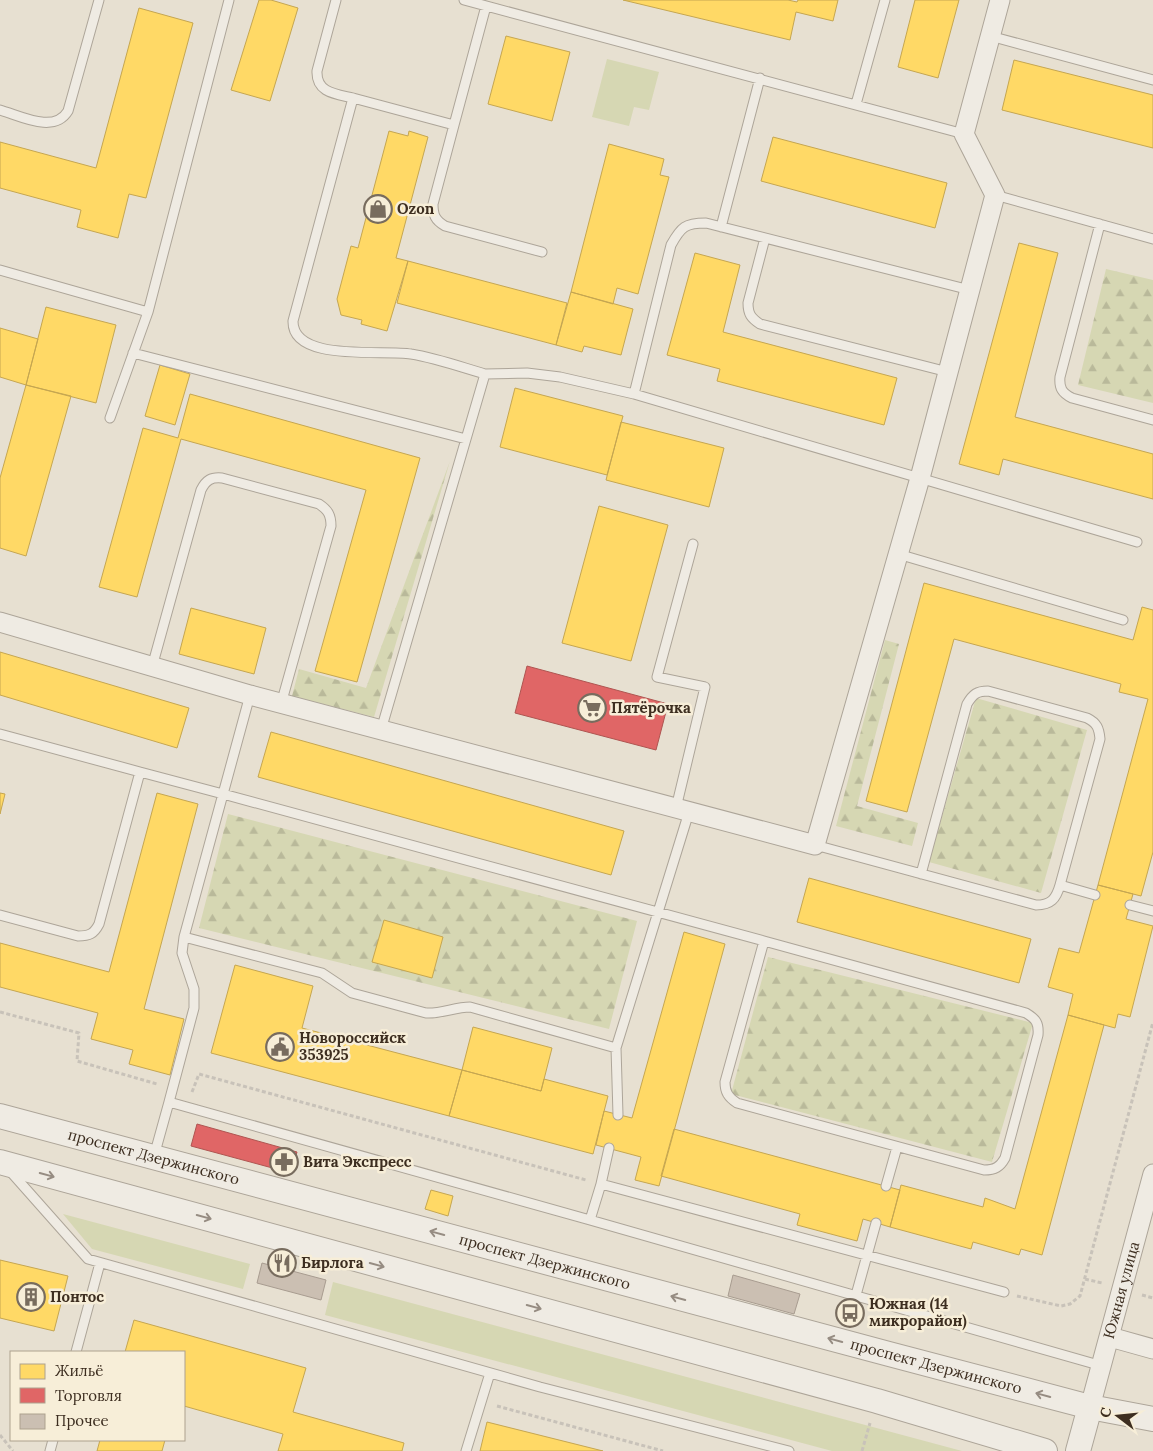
<svg xmlns="http://www.w3.org/2000/svg" width="1153" height="1451" font-family="Lora,serif">
<style>
.green{fill:#d6d7b3}
.forest{fill:url(#forest-firs)}
.homes{fill:#ffd966;stroke:#c5a651}
.shops{fill:#e06666;stroke:#af5551}
.building{fill:#cbbfb2;stroke:#a89c90}
.lines{fill:none;stroke-linecap:round;stroke-linejoin:round}
.service-casing{stroke:#ada599;stroke-width:11}
.minor-casing{stroke:#ada599;stroke-width:21}
.tertiary-casing{stroke:#ada599;stroke-width:26}
.path{stroke:#c8c2b9;stroke-width:3;stroke-dasharray:4 2.5;stroke-linecap:butt}
.service{stroke:#efebe3;stroke-width:9}
.minor{stroke:#efebe3;stroke-width:19}
.tertiary{stroke:#efebe3;stroke-width:24}
.oneway{stroke:#968c82}
.labels{text-anchor:middle;stroke-width:5;stroke-linejoin:round;paint-order:stroke}
.poi-label{font-size:15px;font-weight:bold;fill:#3d2e20;stroke:#f7eed8;text-anchor:start}
.street-label{font-size:15px;fill:#3d2e20;stroke:#f7eed8}
</style>
<defs>
<pattern id="forest-firs" width="22" height="20" patternUnits="userSpaceOnUse" patternTransform="scale(1.25)"><rect width="22" height="20" fill="#d6d7b3"/><path d="M5 1l3.5 6h-7zM16 11l3.5 6h-7z" fill="#b9b99a"/></pattern>
</defs>
<rect width="100%" height="100%" fill="#e7e0d1"/>
<path class="green" d="M607 59 659 72 649 110 634 107 629 126 592 117Z
M63 1214 250 1264 243 1289 92 1249Z
M333 1282 962 1451H832L325 1315Z"/>
<path class="forest" d="M1106 269 1153 280V403L1078 385Z
M450 461 374 717 292 696 299 669 366 688Z
M885 640 899 644 857 806 918 823 912 846 836 826Z
M976 698 1087 730 1041 893 929 862Z
M228 814 637 921 609 1029 199 928Z
M768 957 1033 1023 992 1162 731 1094Z"/>
<path class="homes" d="M259 0H271L298 8 270 101 231 90Z
M623 0H788L797 2 798 0H838L833 21 796 12 790 40Z
M915 0H959L938 78 898 67Z
M139 8 193 23 146 198 129 194 118 238 77 227 81 210 0 188V142L96 168Z
M506 36 570 52 552 121 488 104Z
M1014 60 1153 95V148L1002 110Z
M389 131 408 136 409 131 428 137 396 258 408 261 387 331 361 324 362 320 341 315 337 299 351 246 358 248Z
M773 137 947 183 935 228 761 181Z
M609 144 664 159 660 175 669 177 638 294 617 288 613 304 571 292Z
M1019 243 1058 253 1015 417 1153 454V499L1003 459 999 475 959 464Z
M695 253 740 265 723 332 897 378 884 425 717 381 720 369 667 355Z
M408 261 567 303 556 345 397 303Z
M571 292 633 309 621 355 584 346 582 352 556 345Z
M46 307 116 325 96 403 26 385Z
M0 328 38 339 26 385 0 377Z
M160 365 190 374 175 425 145 416Z
M26 385 71 396 26 556 0 548V478Z
M515 388 623 416 607 475 500 447Z
M190 394 420 458 357 682 315 671 366 490 181 439 137 597 99 587 143 428 178 438Z
M621 422 724 448 709 507 606 480Z
M599 506 668 525 631 661 562 643Z
M924 583 1133 640 1142 607 1153 610V852L1141 896 1098 885 1148 699 1119 692 1121 684 954 639 907 812 866 801Z
M191 608 266 628 254 674 179 654Z
M0 652 189 708 177 748 0 695Z
M271 732 624 831 611 875 258 777Z
M0 793 5 794 0 814Z
M157 793 198 804 144 1009 184 1019 170 1075 129 1064 133 1050 91 1039 98 1013 0 987V943L109 972Z
M809 878 1031 939 1019 983 797 922Z
M1098 885 1133 894 1126 919 1153 926 1130 1017 1118 1014 1115 1028 1068 1015 1073 994 1048 987 1059 948 1079 953Z
M384 920 443 937 432 978 372 962Z
M684 932 725 944 659 1186 635 1180 641 1157 596 1145 604 1111 632 1118Z
M235 965 313 986 302 1028 462 1070 449 1116 211 1053Z
M1068 1015 1104 1025 1042 1255 1021 1249 1019 1255 973 1242 971 1249 890 1227 901 1185 983 1207 985 1198 1015 1209Z
M473 1027 552 1048 541 1091 462 1070Z
M462 1070 541 1091 544 1079 608 1096 593 1154 449 1116Z
M674 1129 900 1190 890 1227 863 1219 857 1241 797 1225 800 1214 661 1176Z
M431 1190 453 1196 448 1216 425 1209Z
M0 1260 68 1276 54 1331 0 1318Z
M134 1320 306 1368 293 1412 404 1443 402 1451H278L283 1434 184 1406V1352H125Z
M487 1422 603 1451H480Z
M100 1440H165L162 1451H97Z"/>
<path class="shops" d="M527 666 668 704 656 750 515 713Z
M197 1124 297 1152 291 1173 191 1146Z"/>
<path class="building" d="M262 1263 326 1280 321 1300 257 1283Z
M733 1275 800 1294 794 1314 728 1296Z"/>
<g class="lines">
<defs>
<path id="service" d="M336 0 317 71C316 93 336 94 353 98L293 321C292 363 384 349 411 354 436 358 461 367 485 374
M464 0 964 134
M990 36 1153 80
M353 98 454 125 433 204C433 215 435 220 445 226L542 252
M856 104 885 0
M0 110C21 116 54 134 68 111L99 0
M454 125 486 6
M995 195 1153 239
M1100 224 1060 377C1059 388 1062 393 1072 398L1153 420
M721 227 760 78
M765 238 748 303C748 314 751 318 760 324L948 372
M0 270 148 312
M133 353 466 439
M634 394 671 245C681 227 685 223 706 223L970 290
M110 418 148 312 229 0
M898 554 1123 620
M152 667 201 490C206 480 211 477 222 478L319 504C328 510 331 515 331 526L281 704
M250 695 223 794 764 941 725 1082C725 1092 728 1097 737 1103L984 1170C995 1170 1000 1167 1005 1158L1038 1035C1039 1023 1036 1019 1026 1013L764 941
M381 730 485 374 527 373 560 377 634 394 1137 542
M0 734 140 772 99 924C94 934 89 936 78 936L0 915
M140 772 223 794 184 937 182 953 194 989V1008L169 1102
M676 808 705 687 657 677 693 544
M815 845 1036 905C1051 905 1056 899 1060 885L1095 895
M921 874 967 704C973 694 977 691 988 691L1087 718C1097 723 1099 728 1100 739L1060 885
M1130 905 1153 911
M184 937 322 973 352 993 426 1013C441 1014 455 1007 470 1007L616 1048
M618 1115 616 1048 689 812
M154 1156 169 1102 590 1220 601 1184 1004 1292
M10 1171 88 1259 540 1387 789 1451
M601 1184 609 1148
M886 1186 897 1147
M590 1220 1102 1366
M856 1295 876 1223
M76 1352 100 1263
M50 1451 53 1440
M466 1451 490 1373"/>
<g id="minor">
<path d="M0 622 250 695 815 845 920 478 995 195 964 134 1000 0"/>
<path d="M1110 1337 1153 1349"/>
<path id="s1" d="M1090 1407 1153 1174"/>
</g>
<g id="tertiary">
<path id="s2" d="M0 1116 889 1354 1090 1407 1153 1419"/>
<path d="M0 1162 877 1401 1045 1451"/>
<path d="M1078 1451 1090 1407"/>
</g>
</defs>
<use href="#service" class="service-casing"/>
<use href="#minor" class="minor-casing"/>
<use href="#tertiary" class="tertiary-casing"/>
<path class="path" d="M0 1012 79 1033 77 1061 157 1084
M192 1092 199 1074 586 1180
M1085 1279 1102 1283
M1142 1295 1153 1298
M1017 1296 1061 1306 1070 1304 1080 1296 1153 1022
M497 1406 663 1451
M0 1435 13 1451
M862 1451 870 1423"/>
<use href="#service" class="service"/>
<use href="#minor" class="minor"/>
<use href="#tertiary" class="tertiary"/>
</g>
<defs><path id="oneway-shaft" d="M-6 0H5M1.5-3L5.5 0L1.5 3" fill="none" stroke-width="1.6" stroke-linecap="round" stroke-linejoin="round" transform="scale(1.25)"/></defs>
<g class="oneway">
<use href="#oneway-shaft" transform="translate(47 1175) rotate(15)"/>
<use href="#oneway-shaft" transform="translate(204 1217) rotate(15)"/>
<use href="#oneway-shaft" transform="translate(437 1233) rotate(-165)"/>
<use href="#oneway-shaft" transform="translate(377 1265) rotate(15)"/>
<use href="#oneway-shaft" transform="translate(678 1298) rotate(-165)"/>
<use href="#oneway-shaft" transform="translate(534 1307) rotate(15)"/>
<use href="#oneway-shaft" transform="translate(835 1340) rotate(-165)"/>
<use href="#oneway-shaft" transform="translate(1043 1395) rotate(-165)"/>
</g>
<defs>
<symbol id="shop-ring" viewBox="-11 -11 22 22"><circle r="9.5" fill="#f7eed8" stroke="#786c5e" stroke-width="1.5"/><path d="M-5-2.5h2.3a2.7 3.5 0 0 1 5.4 0H5L5.5 6h-11ZM-1.5-2.5h3a1.5 2.3 0 0 0-3 0Z" fill="#786c5e"/></symbol>
<symbol id="supermarket-ring" viewBox="-11 -11 22 22"><circle r="9.5" fill="#f7eed8" stroke="#786c5e" stroke-width="1.5"/><path d="M-6-5.5h2.5l.6 2H6L4.5 2H-2.5L-4.4-4H-6ZM-1.5 3.2a1.3 1.3 0 1 0 .1 0ZM3 3.2a1.3 1.3 0 1 0 .1 0Z" fill="#786c5e"/></symbol>
<symbol id="civic-ring" viewBox="-11 -11 22 22"><circle r="9.5" fill="#f7eed8" stroke="#786c5e" stroke-width="1.5"/><path d="M-.6-6.5H3V-4.5H.6V-3L4-1V1h2V6H-6V1h2V-1L-.6-3ZM-1.2 2.5V6h2.4V2.5Z" fill="#786c5e"/></symbol>
<symbol id="pharmacy-ring" viewBox="-11 -11 22 22"><circle r="9.5" fill="#f7eed8" stroke="#786c5e" stroke-width="1.5"/><path d="M-2-6h4v4h4v4h-4v4h-4v-4h-4v-4h4Z" fill="#786c5e"/></symbol>
<symbol id="restaurant-ring" viewBox="-11 -11 22 22"><circle r="9.5" fill="#f7eed8" stroke="#786c5e" stroke-width="1.5"/><path d="M-5-6h1v4h1v-4h1v4h1v-4h1v5L-1.5 .5V6h-2V.5L-5-1ZM5-6V6H3V1.5H1.5Q1.5-4 5-6Z" fill="#786c5e"/></symbol>
<symbol id="building-ring" viewBox="-11 -11 22 22"><circle r="9.5" fill="#f7eed8" stroke="#786c5e" stroke-width="1.5"/><path d="M-4-6H4V6H1V3H-1V6H-4ZM-2.5-4.3h1.7v1.8h-1.7ZM.8-4.3h1.7v1.8H.8ZM-2.5-1h1.7V.8h-1.7ZM.8-1h1.7V.8H.8Z" fill="#786c5e"/></symbol>
<symbol id="bus-ring" viewBox="-11 -11 22 22"><circle r="9.5" fill="#f7eed8" stroke="#786c5e" stroke-width="1.5"/><path d="M-5-6H5V4H4V6H2V4H-2V6H-4V4H-5ZM-3.5-4V0h7V-4ZM-3.5 1.2v1.5H-2V1.2ZM2 1.2v1.5H3.5V1.2Z" fill="#786c5e"/></symbol>
</defs>
<g fill-rule="evenodd">
<use href="#shop-ring" x="362" y="193" width="32" height="32"/>
<use href="#supermarket-ring" x="576" y="692" width="32" height="32"/>
<use href="#civic-ring" x="264" y="1031" width="32" height="32"/>
<use href="#pharmacy-ring" x="268" y="1146" width="32" height="32"/>
<use href="#restaurant-ring" x="266" y="1247" width="32" height="32"/>
<use href="#building-ring" x="15" y="1281" width="32" height="32"/>
<use href="#bus-ring" x="834" y="1297" width="32" height="32"/>
</g>
<g class="labels">
<g class="poi-label">
<text x="397" y="214">Ozon</text>
<text x="611" y="713">Пятёрочка</text>
<text x="299" y="1043">Новороссийск<tspan x="299" dy="17">353925</tspan></text>
<text x="303" y="1167">Вита Экспресс</text>
<text x="301" y="1268">Бирлога</text>
<text x="50" y="1302">Понтос</text>
<text x="869" y="1309">Южная (14<tspan x="869" dy="17">микрорайон)</tspan></text>
</g>
<g class="street-label">
<text dy="5" stroke="none"><textPath href="#s2" startOffset="159">проспект Дзержинского</textPath></text>
<text dy="5" stroke="none"><textPath href="#s2" startOffset="564">проспект Дзержинского</textPath></text>
<text dy="5" stroke="none"><textPath href="#s1" startOffset="121">Южная улица</textPath></text>
<text dy="5" stroke="none"><textPath href="#s2" startOffset="969">проспект Дзержинского</textPath></text>
</g>
</g>
<rect x="10" y="1351" width="175" height="90" fill="#f7eed8" stroke="#ada18e"/>
<rect x="20" y="1364" width="25" height="15" fill="#ffd966" stroke="#ada18e"/>
<text x="55" y="1376" font-size="15" fill="#3d2e20">Жильё</text>
<rect x="20" y="1388" width="25" height="15" fill="#e06666" stroke="#ada18e"/>
<text x="55" y="1401" font-size="15" fill="#3d2e20">Торговля</text>
<rect x="20" y="1414" width="25" height="15" fill="#cbbfb2" stroke="#ada18e"/>
<text x="55" y="1426" font-size="15" fill="#3d2e20">Прочее</text>
<g transform="translate(1118 1416) rotate(286)" stroke="#f7eed8" stroke-width="4" paint-order="stroke">
<path d="M0-4L9 19L0 12L-9 19Z" fill="#3d2e20"/>
<text y="-8" font-size="14" font-weight="bold" text-anchor="middle" fill="#3d2e20">С</text>
</g>
</svg>
